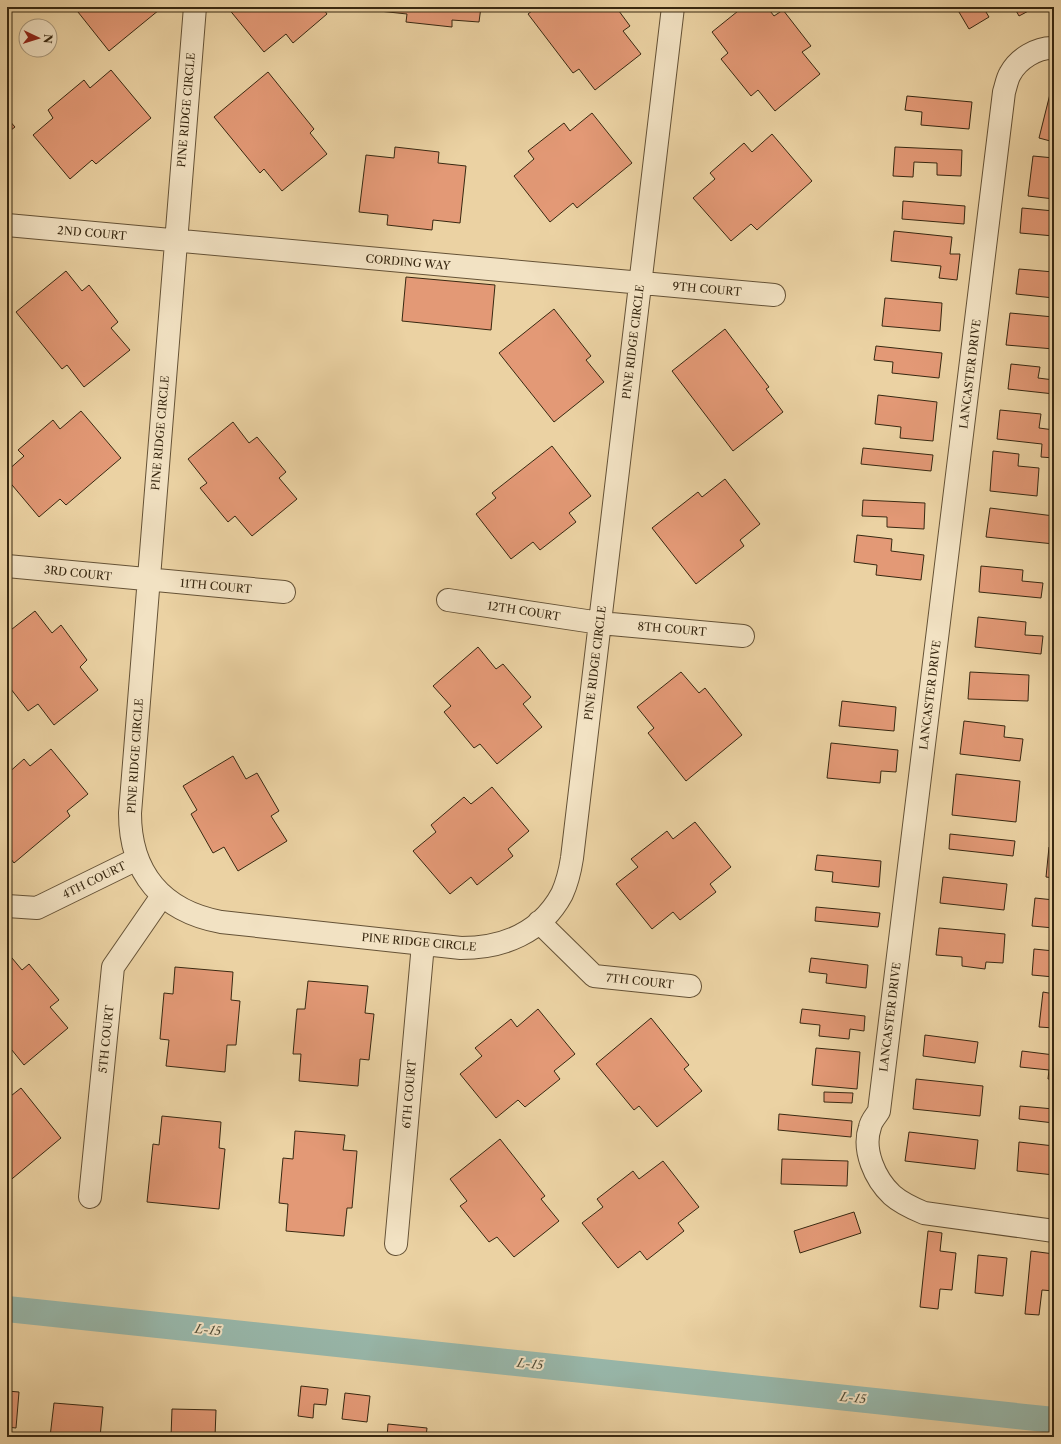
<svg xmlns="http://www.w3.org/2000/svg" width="1061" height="1444" font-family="'Libre Caslon Text',serif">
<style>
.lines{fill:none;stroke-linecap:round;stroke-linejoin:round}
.canal{stroke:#98b7aa;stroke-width:26}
.building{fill:#e39976;stroke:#382811}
.minor-casing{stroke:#655236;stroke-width:24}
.minor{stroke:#f2e2c3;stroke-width:22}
.labels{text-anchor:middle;stroke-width:4;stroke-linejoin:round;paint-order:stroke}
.street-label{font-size:11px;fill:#382811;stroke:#f2e2c3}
.water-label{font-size:12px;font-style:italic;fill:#504c37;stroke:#f2e2c3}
</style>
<rect width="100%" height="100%" fill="#ebd2a3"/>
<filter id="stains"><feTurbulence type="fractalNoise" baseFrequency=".005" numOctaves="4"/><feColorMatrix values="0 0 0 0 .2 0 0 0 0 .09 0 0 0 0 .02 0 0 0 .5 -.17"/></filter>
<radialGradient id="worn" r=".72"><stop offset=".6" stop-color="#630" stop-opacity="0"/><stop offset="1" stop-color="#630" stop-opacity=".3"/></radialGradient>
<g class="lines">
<path class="canal" d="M7 1309 1054 1420"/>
</g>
<path class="building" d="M74 7H156L159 10 109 51Z
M229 7H322L327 14 293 43 286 34 264 52 228 8Z
M379 7H481L479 22 452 20V27L406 22 407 14 379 11Z
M537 7H616L630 26 623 31 641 54 595 90 579 69 573 73 528 14Z
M743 7H767L774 16 783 10 811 46 802 52 820 74 775 111 758 90 751 96 721 59 728 53 712 32Z
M956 7H983L989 17 969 29Z
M1014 7H1034V8L1019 16Z
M111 70 151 118 96 164 92 160 70 179 33 135 53 118 48 110 84 80 90 88Z
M268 72 314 129 310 133 327 154 282 191 264 169 260 173 214 117Z
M1054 78V142L1039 138Z
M907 96 972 102 969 129 921 125 922 112 905 110Z
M592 113 632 163 577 208 573 203 550 222 514 176 534 159 528 151 564 123 570 131Z
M7 118 15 127 7 133Z
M772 134 812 181 757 230 751 224 731 241 693 198 715 179 710 173 744 143 752 152Z
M395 147 439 152 438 163 466 166 460 223 433 220 432 230 387 225 388 215 359 212 366 155 394 158Z
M895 147 962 150 961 176 937 175V163L914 162 913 177 893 176Z
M1033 156 1054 158V199L1028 196Z
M903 201 965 206 964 224 902 219Z
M1022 208 1054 211V236L1020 233Z
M894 231 952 237 950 254H960L957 280 939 278 941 266 891 261Z
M1019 269 1054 272V298L1016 294Z
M66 271 82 291 89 285 118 322 111 328 130 350 84 387 67 365 62 369 16 312Z
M406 277 495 285 491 330 402 321Z
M885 298 942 303 940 331 882 326Z
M554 309 591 356 586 360 604 382 554 422 499 353Z
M1010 313 1054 317V349L1006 345Z
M725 329 769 387 766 389 783 412 733 451 672 371Z
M876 346 942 353 939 378 892 373 893 362 874 360Z
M1011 364 1040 367 1038 378 1054 380V394L1008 389Z
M878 395 937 402 933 441 900 438 901 427 875 424Z
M1000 410 1041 414 1039 428 1054 430V458L1041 457 1042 444 997 439Z
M81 411 121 458 66 505 60 499 39 517 7 479V471L24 456 18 450 53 420 60 429Z
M233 422 249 443 257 437 286 472 279 478 297 499 252 536 235 516 228 522 200 488 207 483 188 459Z
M552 446 591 496 569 513 576 522 540 550 533 542 511 559 476 514 496 498 492 493Z
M863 448 933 455 931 471 861 464Z
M993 451 1019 454 1018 466 1039 468 1037 496 990 491Z
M725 479 760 524 740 540 744 546 696 584 652 528 698 492 702 497Z
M863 500 925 503 924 529 887 527V517L862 516Z
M990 508 1054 516V544L986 537Z
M857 535 892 539 891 551 924 555 921 580 876 575 877 565 854 562Z
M981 566 1023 570 1022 581 1043 583 1041 598 979 592Z
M35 611 52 633 61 625 87 660 80 667 98 690 54 725 38 704 28 711 7 684V633Z
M978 617 1026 622 1025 635 1043 636 1041 654 975 647Z
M478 647 496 669 503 664 531 697 523 704 542 727 497 764 480 744 474 748 444 712 451 706 433 686Z
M681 672 699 693 705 688 742 735 686 781 648 733 654 728 637 707Z
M970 672 1029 675 1028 701 968 699Z
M842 701 896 707 894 731 839 726Z
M964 721 1005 726 1004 737 1023 739 1020 761 960 754Z
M831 743 898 750 896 772 881 771 880 783 827 778Z
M51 749 88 794 67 811 70 816 14 863 7 854V774L24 759 30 766Z
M233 756 246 779 257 773 279 811 271 816 287 841 238 871 224 847 213 853 191 814 197 810 183 786Z
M956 774 1020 781 1016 822 952 815Z
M492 787 529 831 508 849 513 856 477 885 471 877 450 894 413 851 436 832 431 825 464 797 471 804Z
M695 822 731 867 710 884 716 892 680 920 673 912 652 929 616 884 638 867 631 859 667 831 673 839Z
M950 834 1015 841 1013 856 949 849Z
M1049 847 1054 848V878L1046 877Z
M817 855 881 861 879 887 832 882 833 872 815 870Z
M943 877 1007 884 1004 910 940 903Z
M1035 898 1054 900V928L1032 926Z
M816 907 880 913 878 927 815 921Z
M939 928 1005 934 1003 963 986 962 985 969 962 966V957L936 955Z
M1034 949 1054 951V990H1052L1054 977 1032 975Z
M7 952 22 970 29 964 59 1000 50 1007 68 1028 24 1065 7 1044Z
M811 958 868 965 866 988 826 983 827 974 809 972Z
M175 967 233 972 231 1000 240 1001 236 1045H227L225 1072 166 1066 169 1040 160 1039 164 993 173 994Z
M308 981 368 986 365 1013 374 1014 369 1060 360 1059 358 1086 299 1081 301 1054H293L297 1009H305Z
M1043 992 1054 994V1028L1039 1027Z
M538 1009 575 1054 554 1071 560 1079 525 1107 518 1100 496 1118 460 1074 482 1056 475 1048 511 1019 517 1027Z
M802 1009 865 1016 864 1031 850 1029 849 1039 819 1036 820 1025 800 1023Z
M651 1018 689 1065 684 1069 702 1091 657 1127 639 1106 634 1110 596 1064Z
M925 1035 978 1042 975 1063 923 1056Z
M816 1048 860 1052 857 1089 812 1085Z
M1022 1051 1054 1055V1079H1048L1049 1070 1020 1067Z
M916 1079 983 1086 980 1116 913 1109Z
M21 1088 61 1138 7 1183V1099Z
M824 1092 853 1093 852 1103 824 1102Z
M1020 1106 1054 1109V1123L1019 1119Z
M779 1114 852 1121 851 1137 778 1130Z
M162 1116 221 1122 219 1148 225 1149 219 1209 147 1202 153 1144 159 1145Z
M295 1131 345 1135 343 1150 357 1151 352 1208H347L344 1236 286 1231 288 1204 279 1203 283 1158 293 1159Z
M909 1132 978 1140 975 1169 905 1161Z
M500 1139 545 1196 541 1199 559 1221 514 1257 497 1237 489 1242 460 1206 467 1201 450 1179Z
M1019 1142 1054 1146V1175L1017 1171Z
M782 1159 848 1161 847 1186 781 1184Z
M663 1161 699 1207 678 1223 684 1231 647 1260 640 1251 618 1268 582 1223 603 1207 597 1199 633 1171 639 1179Z
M854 1212 861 1233 800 1253 794 1231Z
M928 1231 942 1233 940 1251 956 1253 952 1290 940 1289 938 1309 920 1307Z
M1031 1251 1054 1254V1291L1042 1290 1039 1315 1025 1314Z
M978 1255 1007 1258 1003 1296 975 1293Z
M301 1386 328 1389 326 1405 314 1404 313 1418 298 1416Z
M7 1391 19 1392 16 1428 7 1427Z
M345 1393 370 1396 367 1422 342 1419Z
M54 1403 103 1407 100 1437H50Z
M172 1409 216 1410 215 1437H171Z
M388 1424 427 1428 426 1437H387Z"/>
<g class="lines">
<defs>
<path id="minor" d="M195 7 130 813C130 873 162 911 221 922L461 948C503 948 541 933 562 894 567 883 570 871 572 858L673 7
M1054 48C1037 47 1018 59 1010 74 1007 79 1006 86 1004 92L879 1111C876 1116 871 1121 870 1127 862 1150 875 1179 892 1195 901 1203 912 1208 924 1213L1054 1231
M7 225 774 295
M7 566 284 592
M448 600 600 623 743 636
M7 906 37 908 137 859
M539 922 594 976 690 986
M90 1197 113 967 162 896
M396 1244 423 944"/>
</defs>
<use href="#minor" class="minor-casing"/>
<use href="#minor" class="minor"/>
</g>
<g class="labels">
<g class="street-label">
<text transform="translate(186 110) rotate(-85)" y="4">PINE RIDGE CIRCLE</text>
<text transform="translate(92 233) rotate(5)" y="4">2ND COURT</text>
<text transform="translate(408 262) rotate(5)" y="4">CORDING WAY</text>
<text transform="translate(707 289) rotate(5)" y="4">9TH COURT</text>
<text transform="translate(633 342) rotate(-83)" y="4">PINE RIDGE CIRCLE</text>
<text transform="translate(970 374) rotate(-83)" y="4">LANCASTER DRIVE</text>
<text transform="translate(160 433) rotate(-85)" y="4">PINE RIDGE CIRCLE</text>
<text transform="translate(78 573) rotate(6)" y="4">3RD COURT</text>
<text transform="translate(216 586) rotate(5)" y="4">11TH COURT</text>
<text transform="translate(524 611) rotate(9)" y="4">12TH COURT</text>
<text transform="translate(672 629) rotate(5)" y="4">8TH COURT</text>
<text transform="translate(595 663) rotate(-83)" y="4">PINE RIDGE CIRCLE</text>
<text transform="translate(930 695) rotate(-83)" y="4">LANCASTER DRIVE</text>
<text transform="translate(135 756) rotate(-86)" y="4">PINE RIDGE CIRCLE</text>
<text transform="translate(94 880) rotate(-26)" y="4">4TH COURT</text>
<text transform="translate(419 942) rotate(5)" y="4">PINE RIDGE CIRCLE</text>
<text transform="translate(640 981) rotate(6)" y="4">7TH COURT</text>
<text transform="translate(890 1017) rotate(-83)" y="4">LANCASTER DRIVE</text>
<text transform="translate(106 1039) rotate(-84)" y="4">5TH COURT</text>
<text transform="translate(409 1094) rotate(-85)" y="4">6TH COURT</text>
</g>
<g class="water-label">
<text transform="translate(208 1330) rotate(6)" y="4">L-15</text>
<text transform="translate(530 1364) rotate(6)" y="4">L-15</text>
<text transform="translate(853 1398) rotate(6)" y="4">L-15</text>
</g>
</g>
<rect width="1061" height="1444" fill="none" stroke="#ebd2a3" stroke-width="24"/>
<rect x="8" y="8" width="1045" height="1428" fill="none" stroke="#382811" stroke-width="2"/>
<rect x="12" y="12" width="1037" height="1420" fill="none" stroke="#382811"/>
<g transform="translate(38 38) rotate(94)"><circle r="19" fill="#f2e2c3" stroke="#a8987c"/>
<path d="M0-3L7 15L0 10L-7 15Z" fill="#8f2418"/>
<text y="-6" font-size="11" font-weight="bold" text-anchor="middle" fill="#382811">N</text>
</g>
<rect width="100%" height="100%" filter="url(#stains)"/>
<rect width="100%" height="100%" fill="url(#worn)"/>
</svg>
